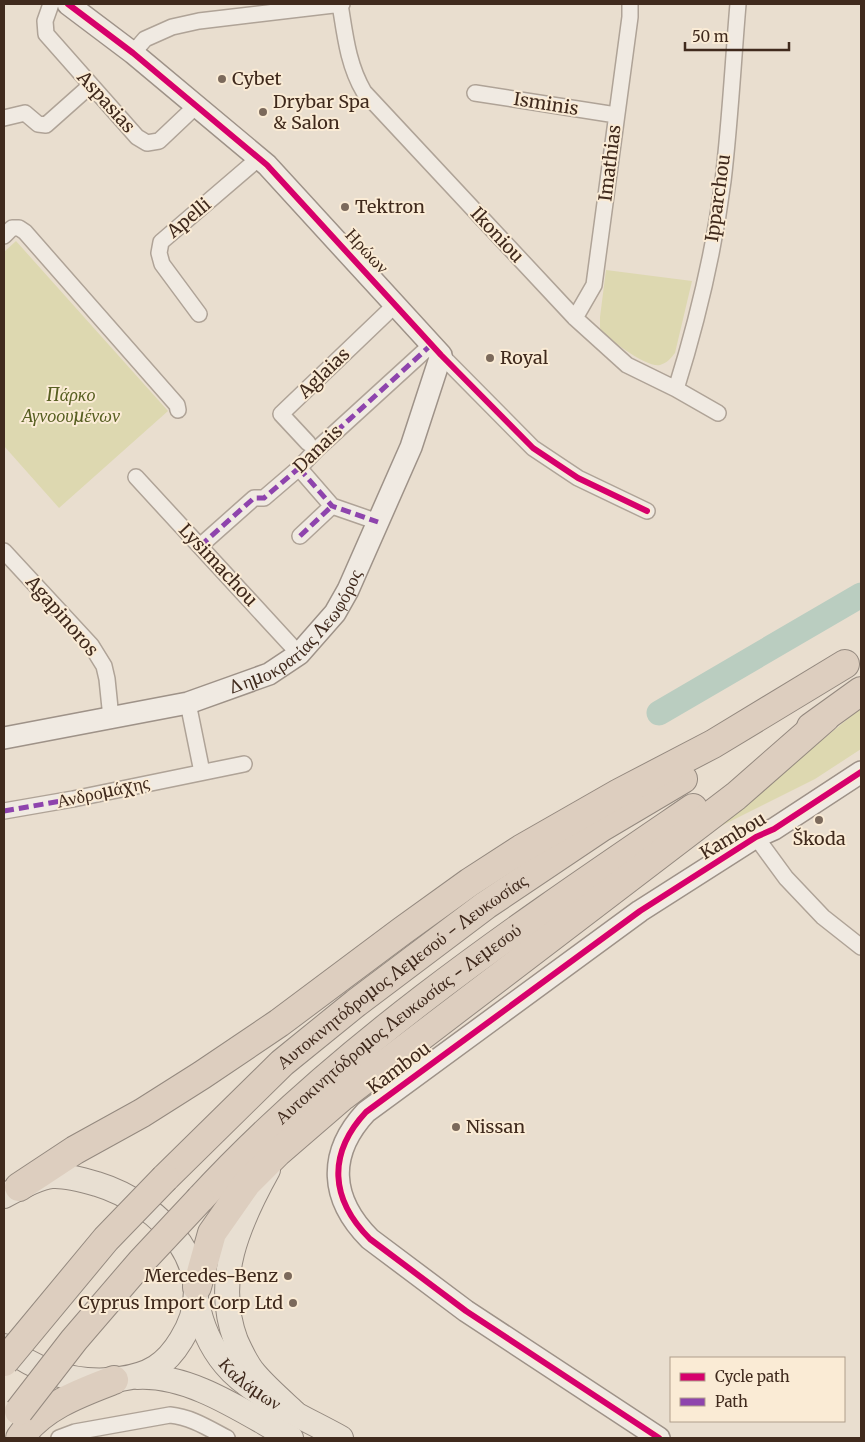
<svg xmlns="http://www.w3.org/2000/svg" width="865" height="1442" font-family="Merriweather,serif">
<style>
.green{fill:#ddd8b0}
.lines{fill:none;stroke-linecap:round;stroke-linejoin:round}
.river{stroke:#bacdc0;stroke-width:25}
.street-casing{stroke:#afa397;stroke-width:18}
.secondary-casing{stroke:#9e9288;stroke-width:24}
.primary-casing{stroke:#94897f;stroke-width:26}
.highway-casing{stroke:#94897f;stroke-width:30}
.street{stroke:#f0eae2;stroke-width:15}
.secondary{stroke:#f0eae2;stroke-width:21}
.primary{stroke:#e8dfd2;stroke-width:24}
.highway{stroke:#ddcebf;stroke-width:28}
.highway-bridge-casing{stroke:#94897f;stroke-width:30;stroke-linecap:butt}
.highway-bridge{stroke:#ddcebf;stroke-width:28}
.quiet{stroke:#8e44ad;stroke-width:5;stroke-dasharray:10 5;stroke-linecap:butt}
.cycleway-casing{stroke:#faebd5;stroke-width:9}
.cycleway{stroke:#d6006c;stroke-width:6}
.poi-dot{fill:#7b695b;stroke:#faebd5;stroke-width:2}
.labels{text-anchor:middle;stroke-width:4;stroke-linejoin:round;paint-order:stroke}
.poi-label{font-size:18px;fill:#402a1d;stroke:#faebd5;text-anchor:start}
.street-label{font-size:18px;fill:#402a1d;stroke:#faebd5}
.park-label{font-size:18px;font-style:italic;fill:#575f21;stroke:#faebd5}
</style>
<rect width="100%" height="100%" fill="#e9decf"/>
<path class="green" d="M16 241 168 411 59 508 4 446V252Z
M606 270 692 281 675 353C671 358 667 363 660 365 647 368 616 343 604 335L600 328V317Z
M861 708V749L815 779 713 830Z"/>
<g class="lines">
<path class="river" d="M659 713 861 595"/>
<defs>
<path id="street" d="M51 4 45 21 46 34 137 137 147 143 159 141 196 106
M340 4C345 35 348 65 364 92L575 318 627 365 676 389 718 413
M133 53 145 39 172 27 199 21 342 4
M475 93 616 115
M4 118 25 113 38 124 46 125 91 85
M4 236 12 228H19L25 232 177 405 178 410
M199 314 162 264 159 253 161 242 259 158
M575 318 594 285 630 17V4
M441 355 533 448 578 478 647 511
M676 389C697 322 714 251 723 181 730 123 733 63 738 4
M308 443 281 414 395 305
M299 468 332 506 378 522
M136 477 299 654
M300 536 332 506
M200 546 254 498H264L299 468 317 449 431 345
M4 551 91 645 104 666 107 679 111 718
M188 703 202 772
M4 811 73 799 244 764
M756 837 786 878 823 917 861 947
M59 1438 75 1432 170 1415C191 1417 208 1428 227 1438"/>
<g id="secondary">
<path id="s1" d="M4 738 188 703 269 674 299 654 335 613 348 590 411 447 441 355 267 165 133 53 68 4"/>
<path d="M659 1438 466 1311 370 1239C330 1199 327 1154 366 1112L640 911 756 837 774 829 861 772"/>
</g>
<g id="primary">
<path d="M268 1170C238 1224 213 1280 236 1341 241 1352 247 1365 255 1374 267 1388 281 1400 294 1412"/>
<path d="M4 1196C15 1190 39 1177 52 1176 66 1175 83 1180 97 1184 162 1204 225 1270 181 1340 166 1365 149 1375 120 1379 77 1385 38 1372 4 1346"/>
<path id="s2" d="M197 1302C201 1324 210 1346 225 1364 249 1394 307 1419 341 1438"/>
<path d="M137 1377C191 1374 245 1413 291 1438"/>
</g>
<g id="highway">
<path d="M811 727 861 691"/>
<path id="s3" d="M165 1178 282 1063 356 1003 486 905 602 827 683 779"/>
<path d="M19 1187 75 1150 142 1113 202 1075 279 1023 402 931 470 882 521 849 619 793 713 744 845 664"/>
<path id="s4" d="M200 1199C343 1044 520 926 693 808"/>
<path d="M197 1287 212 1233 247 1183 277 1153 343 1096 736 796 825 718"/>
<path d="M20 1438C41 1407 80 1393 114 1380"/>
</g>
</defs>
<use href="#street" class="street-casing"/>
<use href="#secondary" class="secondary-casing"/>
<use href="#primary" class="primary-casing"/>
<use href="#highway" class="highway-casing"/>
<use href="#street" class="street"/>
<use href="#secondary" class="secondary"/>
<use href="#primary" class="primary"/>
<use href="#highway" class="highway"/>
<defs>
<path id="highway-bridge" d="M4 1362 106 1239 165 1178
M19 1411 74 1340 141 1262 200 1199"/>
</defs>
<use href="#highway-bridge" class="highway-bridge-casing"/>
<use href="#highway-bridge" class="highway-bridge"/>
<path class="quiet" d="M299 468 332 506 378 522
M300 536 332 506
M200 546 254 498H264L299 468 317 449 431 345
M4 811 73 799"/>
<defs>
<path id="cycleway" d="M68 4 133 53 267 165 441 355 533 448 578 478 647 511
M659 1438 466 1311 370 1239C330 1199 327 1154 366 1112L640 911 756 837 774 829 861 772"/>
</defs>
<use href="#cycleway" class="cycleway-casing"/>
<use href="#cycleway" class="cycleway"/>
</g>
<g class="poi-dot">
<circle cx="222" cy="79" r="5"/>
<circle cx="263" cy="112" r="5"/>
<circle cx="345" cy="207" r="5"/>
<circle cx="490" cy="358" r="5"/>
<circle cx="819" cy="820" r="5"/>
<circle cx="456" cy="1127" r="5"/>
<circle cx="288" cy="1276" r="5"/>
<circle cx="293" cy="1303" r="5"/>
</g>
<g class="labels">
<g class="poi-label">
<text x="232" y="85">Cybet</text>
<text x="273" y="108">Drybar Spa<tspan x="273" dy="21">&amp; Salon</tspan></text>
<text x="355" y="213">Tektron</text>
<text x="500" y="364">Royal</text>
<text x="819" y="845" text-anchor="middle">Škoda</text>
<text x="466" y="1133">Nissan</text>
<text x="278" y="1282" text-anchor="end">Mercedes-Benz</text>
<text x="283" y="1309" text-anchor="end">Cyprus Import Corp Ltd</text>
</g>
<g class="street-label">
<text transform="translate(106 102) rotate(48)" y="6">Aspasias</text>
<text transform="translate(546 104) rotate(9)" y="6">Isminis</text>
<text transform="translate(610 163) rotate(-83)" y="6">Imathias</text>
<text transform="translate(718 198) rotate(-82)" y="6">Ipparchou</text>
<text transform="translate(189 218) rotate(-40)" y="6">Apelli</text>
<text transform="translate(497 235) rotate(47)" y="6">Ikoniou</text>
<text transform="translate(367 251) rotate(47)" y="6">Ηρώων</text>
<text transform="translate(324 373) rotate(-44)" y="6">Aglaias</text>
<text transform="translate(318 449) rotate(-44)" y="6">Danais</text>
<text transform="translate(218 565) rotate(47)" y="6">Lysimachou</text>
<text transform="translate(62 616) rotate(49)" y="6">Agapinoros</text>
<text dy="6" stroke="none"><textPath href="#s1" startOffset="321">Δημοκρατίας Λεωφόρος</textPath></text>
<text transform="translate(103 792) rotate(-12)" y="6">Ανδρομάχης</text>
<text transform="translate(733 836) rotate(-31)" y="6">Kambou</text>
<text dy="6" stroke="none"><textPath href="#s3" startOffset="315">Αυτοκινητόδρομος Λεμεσού - Λευκωσίας</textPath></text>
<text dy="6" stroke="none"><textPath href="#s4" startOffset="265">Αυτοκινητόδρομος Λευκωσίας - Λεμεσού</textPath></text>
<text transform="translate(399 1068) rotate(-37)" y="6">Kambou</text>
<text dy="6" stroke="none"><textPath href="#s2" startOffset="101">Καλάμων</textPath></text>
</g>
<g class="park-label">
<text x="71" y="401">Πάρκο<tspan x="71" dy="21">Αγνοουμένων</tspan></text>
</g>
</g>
<rect width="865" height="1442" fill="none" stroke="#402a1d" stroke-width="10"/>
<rect x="670" y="1357" width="175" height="65" fill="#faebd5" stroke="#b09e8b"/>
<rect x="680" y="1373" width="25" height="8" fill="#d6006c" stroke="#b09e8b"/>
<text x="715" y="1382" font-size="15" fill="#402a1d">Cycle path</text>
<rect x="680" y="1398" width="25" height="8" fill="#8e44ad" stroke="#b09e8b"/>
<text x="715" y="1407" font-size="15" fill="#402a1d">Path</text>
<path d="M685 42v8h104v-8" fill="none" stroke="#402a1d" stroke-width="2.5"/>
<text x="692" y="42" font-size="15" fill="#402a1d" stroke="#faebd5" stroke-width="4" paint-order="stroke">50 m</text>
</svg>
